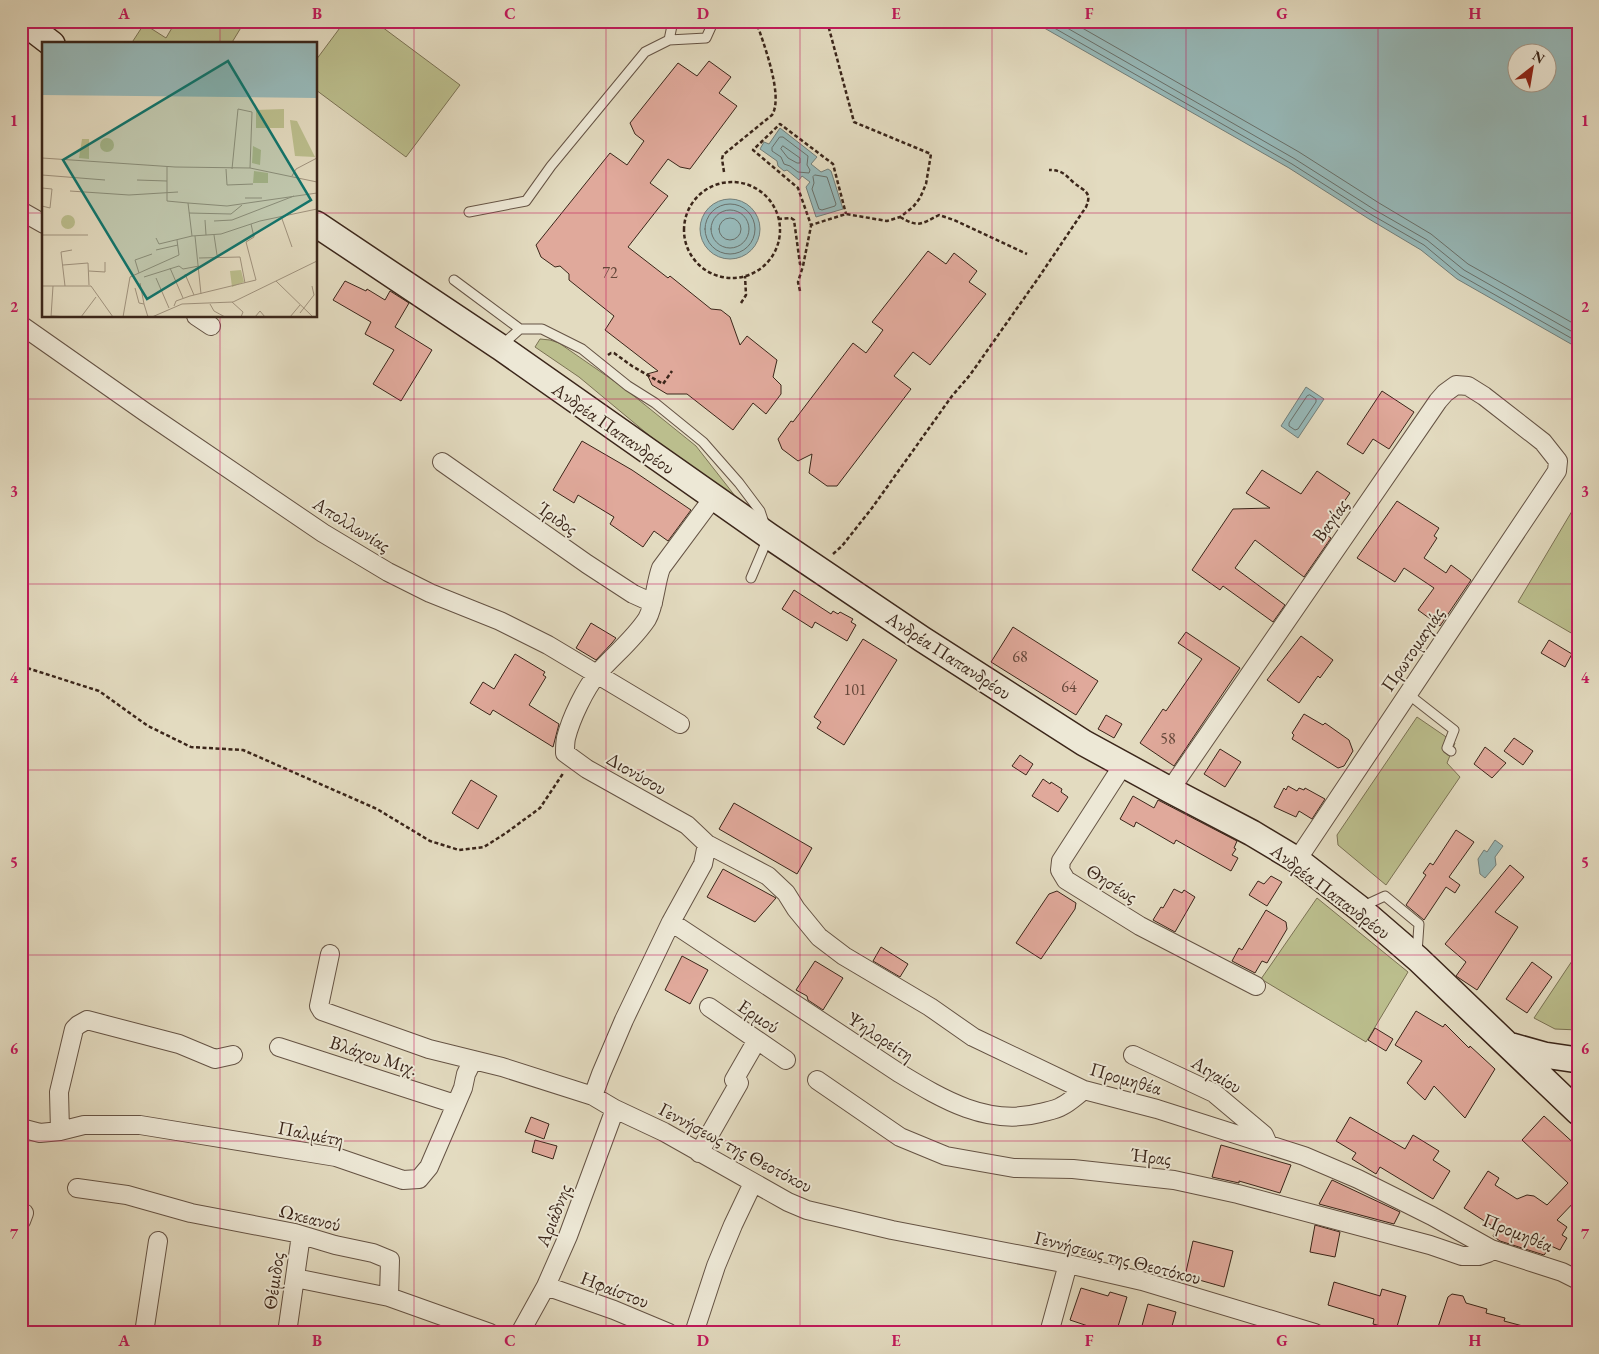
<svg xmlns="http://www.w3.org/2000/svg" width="1599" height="1354" font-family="'EB Garamond',serif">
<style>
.green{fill:#bbbe8d;stroke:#7b7254}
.water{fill:#97b9b9;stroke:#727e79;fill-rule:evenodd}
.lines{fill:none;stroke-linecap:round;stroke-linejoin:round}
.shore{stroke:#69706a;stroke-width:1}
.building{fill:#e0a99b;stroke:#3b261a}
.lane-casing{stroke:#655344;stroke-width:11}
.street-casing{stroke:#655344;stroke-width:20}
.secondary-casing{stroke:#3b261a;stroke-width:28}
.path{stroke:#3b261a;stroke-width:2.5;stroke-dasharray:4 2.5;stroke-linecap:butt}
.lane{stroke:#ede8d6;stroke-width:9}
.street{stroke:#ede8d6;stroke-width:18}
.secondary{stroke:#ede8d6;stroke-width:25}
.grid{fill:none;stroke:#c2185b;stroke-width:1;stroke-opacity:0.55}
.labels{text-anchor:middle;stroke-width:4;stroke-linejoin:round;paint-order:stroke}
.number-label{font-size:16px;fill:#64473a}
.street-label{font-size:19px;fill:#3b261a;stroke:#ede8d6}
.inset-road{fill:none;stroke:#a0937e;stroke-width:1}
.view{fill:#0f766e;fill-opacity:0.15;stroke:#0f766e;stroke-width:2.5}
.inset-edge{fill:none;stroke:#3b261a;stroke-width:2.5}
.neatline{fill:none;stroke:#c2185b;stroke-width:2}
.grid-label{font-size:16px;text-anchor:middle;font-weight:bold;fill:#c2185b}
</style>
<rect width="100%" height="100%" fill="#e3dbc0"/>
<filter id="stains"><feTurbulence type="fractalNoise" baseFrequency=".004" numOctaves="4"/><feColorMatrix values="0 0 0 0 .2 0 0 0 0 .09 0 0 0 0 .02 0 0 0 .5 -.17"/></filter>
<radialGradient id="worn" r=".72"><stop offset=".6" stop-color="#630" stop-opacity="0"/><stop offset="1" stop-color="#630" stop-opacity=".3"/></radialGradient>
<path class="green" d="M176 21H245L231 44H131L144 24 166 38Z
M345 21H374L460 85 406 157 316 90V60Z
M540 339 550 340 559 343 624 388 696 446 739 501 656 441 579 377 535 347Z
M1578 501V637L1518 602Z
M1417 717 1455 743 1447 763 1460 777 1386 885 1338 845 1337 835Z
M1317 898 1408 972 1366 1042 1261 979Z
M1578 952V1030L1555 1029 1534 1018Z"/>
<path class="water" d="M1032 21H1578V348L1457 279 1421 250 1369 219 1289 168ZM1516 52H1546V82H1516Z
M780 128 817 157 811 164 821 172 828 169 831 171 843 209 816 217 806 187 810 182 802 176 799 180 787 170 784 171 778 166 777 161 760 149 764 142 769 144Z
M700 229a30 30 0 1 1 60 0a30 30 0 1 1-60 0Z
M1306 387 1324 399 1298 438 1281 426Z
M1495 840 1503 846 1495 857 1496 865 1485 878 1480 874 1478 859 1484 850 1487 852Z"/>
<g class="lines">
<path class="shore" d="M1042 21 1292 164 1372 215 1424 245 1460 275 1578 342
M1055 21 1295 159 1375 210 1427 240 1464 270 1578 335
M1070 21 1299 152 1379 203 1431 234 1468 264 1578 326
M780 137H783L808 156 807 165 810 170 809 173 798 172 790 166 784 164 781 157 772 151V148Z
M783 146 800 158V163H797L788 158 781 149Z
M815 175 827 177 836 204 835 206 822 210 819 209 812 189 814 183 813 177Z
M705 229a25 25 0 1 1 50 0a25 25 0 1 1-50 0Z
M711 229a19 19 0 1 1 38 0a19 19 0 1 1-38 0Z
M719 229a11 11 0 1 1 22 0a11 11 0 1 1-22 0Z
M1310 395 1316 399V402L1298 429 1295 430 1289 426V423L1307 396Z"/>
</g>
<path class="building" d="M709 61 731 77 719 93 737 106 690 169 680 167 668 159 650 183 668 196 628 247 668 278 670 276 711 309 721 310 730 317 740 345 747 336 777 360 773 377 781 385V394L766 414 753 403 733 430 687 394H667L652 385 647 374 658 371 605 330 614 316 569 280V274L560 266 555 267 541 257 536 245 610 153 627 165 644 141 635 134 630 123 678 63 697 76Z
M928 251 946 264 954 253 977 271 969 282 986 294 930 365 913 352 894 376 911 389 837 486H827L809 473 812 454 798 461 782 449 778 439 791 421 793 422 853 343 866 353 883 330 872 322Z
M345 281 366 291 367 289 385 300 390 291 409 303 395 327 432 350 401 401 373 384 394 350 365 334 371 322 333 300Z
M1382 391 1414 412 1389 449 1373 439 1363 454 1347 444Z
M582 441 632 470 691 510 668 541 654 531 643 547 610 524 614 517 578 495 574 503 553 490Z
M1262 470 1301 494 1317 471 1350 493 1323 533 1331 538 1304 577 1255 540 1235 568 1285 605 1273 622 1223 586 1220 590 1192 570 1233 509 1270 508 1246 493Z
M1397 501 1439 528 1434 536 1437 538 1424 558 1446 573 1451 565 1471 580 1440 626 1418 610 1434 588 1404 568 1395 582 1357 558Z
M794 590 831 614 833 611 838 614 840 612 853 619 851 622 856 625 847 641 815 622 812 628 782 609Z
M591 623 616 638 612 643 596 660 576 648Z
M1013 627 1098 681 1076 715 991 662Z
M1186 632 1240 668 1174 766 1140 743 1163 709 1166 711 1202 659 1178 643Z
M1301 636 1333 660 1320 678 1318 676 1299 703 1267 680Z
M863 639 897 660 844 745 817 728 821 722 814 717Z
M1549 640 1572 654 1565 667 1541 653Z
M515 654 545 672 543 675 546 677 529 705 559 724 553 747 493 710 490 715 470 703 483 682 494 689Z
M1304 714 1323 725 1325 723 1349 740 1353 751 1344 766 1338 768 1292 739 1294 735 1292 733Z
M1106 715 1122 724 1114 738 1098 729Z
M1514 738 1533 751 1523 765 1504 751Z
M1485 747 1506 763 1492 778 1474 764Z
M1220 749 1241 762 1225 787 1204 774Z
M1020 755 1033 764 1026 775 1012 766Z
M1043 779 1050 784 1051 782 1062 789 1061 792 1068 797 1058 812 1032 796Z
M471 780 497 796 478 829 452 813Z
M1288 786 1297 791 1299 788 1304 790 1305 788 1325 799 1312 819 1299 811 1296 817 1274 807 1284 788 1286 790Z
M1133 796 1154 808 1158 800 1237 841 1234 848 1236 849 1232 855 1238 858 1231 871 1176 840 1174 844 1136 822 1134 827 1120 819Z
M734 803 812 848 797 874 719 829Z
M1456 830 1474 842 1449 877 1460 885 1455 893 1446 887 1424 920 1406 905 1426 875 1423 873 1430 863 1433 865Z
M1510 865 1524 877 1495 912 1518 927 1477 990 1456 976 1466 962 1445 944Z
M723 869 776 898 755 922 707 897Z
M1271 876 1282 882 1267 906 1249 895 1258 881 1264 884Z
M1174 889 1182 893 1184 890 1195 897 1175 932 1153 920 1161 907 1163 908Z
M1057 891 1076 903 1075 909 1041 959 1016 943 1049 894Z
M1266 910 1286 922 1287 929 1267 963 1262 961 1255 973 1232 961 1239 948 1242 950Z
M881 947 908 964 900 977 873 961Z
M682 956 708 970 690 1004 665 990Z
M815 961 843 978 823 1010 808 1000 807 996 796 990Z
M1532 962 1552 977 1527 1013 1506 999Z
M1416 1011 1443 1027 1445 1024 1469 1048 1470 1046 1495 1069 1465 1118 1434 1086 1425 1100 1407 1083 1422 1061 1395 1045Z
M1375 1028 1393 1039 1386 1051 1368 1040Z
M1544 1116 1578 1147V1198L1557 1220 1567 1227 1562 1235 1567 1238 1560 1250 1551 1246 1544 1255 1500 1241 1493 1236 1497 1229 1464 1208 1488 1171 1499 1178 1495 1185 1517 1199 1527 1195 1534 1196 1547 1205 1568 1183 1522 1140Z
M531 1117 549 1124 544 1139 525 1132Z
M1350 1117 1405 1149 1413 1135 1439 1151 1433 1160 1450 1171 1433 1199 1380 1167 1376 1174 1352 1159 1356 1153 1336 1141Z
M535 1140 557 1146 553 1159 532 1152Z
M1221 1145 1291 1165 1280 1193 1239 1181V1183L1212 1177Z
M1332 1180 1400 1212 1394 1224 1319 1204Z
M1315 1225 1340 1232 1335 1257 1310 1252Z
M1193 1241 1233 1251 1224 1287 1185 1276Z
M1334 1282 1380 1296 1382 1289 1406 1296 1396 1330 1373 1324 1374 1319 1328 1305Z
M1081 1288 1108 1296 1110 1292 1127 1297 1116 1333H1099L1100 1330 1070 1320Z
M1452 1294 1463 1296 1466 1303 1487 1309 1486 1313 1505 1318 1504 1321 1534 1329 1533 1333H1436L1448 1297Z
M1148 1304 1176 1312 1170 1333H1140Z"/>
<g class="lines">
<defs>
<path id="lane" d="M669 40 673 21
M469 212 526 201 551 166 645 52 669 40 706 38 711 27
M454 280 520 329
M502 345 520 329H542L582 349 628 386 655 403 703 442 739 483 760 511 765 526
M751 578 768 538
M1408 694 1454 730 1447 748 1451 751
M1361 907 1385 896 1419 924 1417 953"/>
<path id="street" d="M21 211 44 224
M196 316 211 326
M21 325 145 412 323 533 388 572 430 593 500 621 548 645 680 724
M442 462 587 564 633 594 653 603
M1123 765 1061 861 1060 870 1066 880 1140 926 1256 986
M1170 790 1438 401 1445 393 1456 385 1468 386 1484 396 1543 442 1558 461 1557 471 1297 860
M707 844 768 876 786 893 796 909 819 937 844 956 930 1007 973 1037 1084 1090 1157 1109 1304 1156 1358 1179 1432 1216 1491 1249 1562 1272 1578 1280
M671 922 899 1073C942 1099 988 1127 1040 1113 1047 1111 1056 1110 1062 1106 1070 1102 1077 1095 1084 1090
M330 954 319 1006 322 1011 429 1049 502 1067 593 1096 615 1109 664 1132 788 1202 807 1210 892 1230 1068 1264 1142 1281 1315 1333
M709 1007 786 1060
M279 1047 455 1104
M1133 1055 1214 1093 1264 1135 1268 1144
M817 1080 900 1137 946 1156 1014 1168 1073 1169 1174 1180 1238 1194 1430 1245 1462 1256H1479L1488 1253 1491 1249
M593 1096 601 1074 624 1020 671 922 703 864 707 844 687 825 587 769 565 753C565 748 565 743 566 738 571 718 585 689 598 673 614 655 634 639 647 619 655 605 655 584 661 568L713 498
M21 1128 40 1133 60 1131 84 1125H140L336 1157 403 1180 419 1179 429 1167 463 1088 466 1074 473 1060
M60 1131 59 1092 74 1029 78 1025 87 1020 179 1044 215 1059 233 1055
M699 1153 739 1083 734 1080 757 1040
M77 1188 127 1195 191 1213 295 1233 335 1245 373 1253 390 1260 389 1297 490 1333
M21 1221 24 1213
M295 1278 389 1297
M546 1286 614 1310 669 1333
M144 1333 158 1241
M287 1333 301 1235
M520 1333 546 1286 568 1236 615 1109
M694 1333 716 1266 733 1225 753 1183
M1049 1333 1068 1264"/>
<path id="secondary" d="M22 21 52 44
M316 224 500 347 769 536 922 639 1084 743 1170 790 1252 833 1297 860 1359 908 1418 959 1578 1112
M1512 1046 1544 1055 1578 1060"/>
</defs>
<use href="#lane" class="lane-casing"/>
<use href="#street" class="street-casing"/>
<use href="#secondary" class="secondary-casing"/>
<path class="path" d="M827 21 854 122 931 154 926 184 920 198 913 207 900 217 887 221 846 214 811 225 798 188 753 150 780 124 833 164 846 214
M724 172 722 159 723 155 772 115C784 96 763 42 756 21
M684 230a48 48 0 1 1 96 0a48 48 0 1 1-96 0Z
M900 217C919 228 921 224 939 215L954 220 1027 254
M778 219 791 218 794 220 800 264 803 266 811 226
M800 291 798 282 803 266
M741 303 746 295 745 276
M608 355 611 353H614L632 366 663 384 672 371
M833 554 842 546 872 508 952 396 970 375 1039 277 1086 207C1093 191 1083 191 1073 182 1065 174 1061 170 1049 170
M21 666 99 691 148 726 191 747 243 750 377 809 430 841 459 850 484 847 506 833 540 808 562 775 563 772"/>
<use href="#lane" class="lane"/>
<use href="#street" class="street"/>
<use href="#secondary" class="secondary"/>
</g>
<path class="grid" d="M220 21V44M414 21V1333M606 21V1333M800 21V1333M992 21V1333M1186 21V1333M1378 21V1333M21 213H44M316 213H1578M220 316V1333M21 399H1578M21 584H1578M21 770H1578M21 955H1578M21 1141H1578"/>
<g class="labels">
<g class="number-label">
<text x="610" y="278">72</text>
<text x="1020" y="662">68</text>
<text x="1069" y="692">64</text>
<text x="855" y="695">101</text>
<text x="1168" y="744">58</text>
</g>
<g class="street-label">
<text transform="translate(614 428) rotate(35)" y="7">Ανδρέα Παπανδρέου</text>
<text transform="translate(558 518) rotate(35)" y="7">Ίριδος</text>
<text transform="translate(1330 520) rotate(-55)" y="7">Βαγίας</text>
<text transform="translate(352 524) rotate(32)" y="7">Απολλωνίας</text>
<text transform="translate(1412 649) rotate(-56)" y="7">Πρωτομαγιάς</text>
<text transform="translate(949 655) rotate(33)" y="7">Ανδρέα Παπανδρέου</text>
<text transform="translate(637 773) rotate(30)" y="7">Διονύσου</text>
<text transform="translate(1112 883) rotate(32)" y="7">Θησέως</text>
<text transform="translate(1331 891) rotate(37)" y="7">Ανδρέα Παπανδρέου</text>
<text transform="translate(759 1016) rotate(34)" y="7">Ερμού</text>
<text transform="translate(881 1036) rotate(33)" y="7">Ψηλορείτη</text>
<text transform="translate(374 1055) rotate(18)" y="7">Βλάχου Μιχ.</text>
<text transform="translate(1217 1074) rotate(31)" y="7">Αιγαίου</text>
<text transform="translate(1126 1078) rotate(16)" y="7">Προμηθέα</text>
<text transform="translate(311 1133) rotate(11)" y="7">Παλμέτη</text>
<text transform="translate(736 1147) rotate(28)" y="7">Γεννήσεως της Θεοτόκου</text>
<text transform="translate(1151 1156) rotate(6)" y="7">Ήρας</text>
<text transform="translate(553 1215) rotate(-68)" y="7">Αριάδνης</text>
<text transform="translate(310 1217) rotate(14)" y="7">Ωκεανού</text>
<text transform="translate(1518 1232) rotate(22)" y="7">Προμηθέα</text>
<text transform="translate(1118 1257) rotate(14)" y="7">Γεννήσεως της Θεοτόκου</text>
<text transform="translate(273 1281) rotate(-82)" y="7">Θέμιδος</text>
<text transform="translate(615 1289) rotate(21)" y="7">Ηφαίστου</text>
</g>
</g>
<g transform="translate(42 42)">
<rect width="275" height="275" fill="#e3dbc0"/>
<path d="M242 67V86H214V68ZM248 78 255 79 273 115 253 114ZM58 103a7 7 0 1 1 14 0a7 7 0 1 1-14 0ZM40 97H47V117L37 116ZM211 104 219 108 218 123 210 121ZM212 129 226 131V141H211ZM19 180a7 7 0 1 1 14 0a7 7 0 1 1-14 0ZM199 228 202 240 190 245 188 229Z" fill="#bbbe8d"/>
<path d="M0 0H275V56L0 53Z" fill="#97b9b9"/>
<path class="inset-road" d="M0 116 133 125 208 126 275 140M125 125V159L146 161 150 194M184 127 185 143 211 142M190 127 196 67 210 70 208 126M0 133 63 138M250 134 254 127 275 116M95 138 125 139M0 146 10 147 8 166 0 164M28 149 87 153 136 150M203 156H220M146 161 185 164 275 151M147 171 189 172 200 163M239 174 250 205M163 178 164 193M172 179 190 178 252 154M0 193H46M172 193 175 213M153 194 159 252M114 196 117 202 150 194 179 192 218 179 275 167M114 208 136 203M157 216 198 215 203 241M21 223 46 221 47 243M128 226 141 256M47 229 63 230V220M97 231 93 218 110 212M143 232 152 253M102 235 137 224 141 227 157 224M114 236 127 266M234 239 271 275M98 241 102 262M0 244H49L71 275M23 244 19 210 30 208M93 246 97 261 102 262 106 275M190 260 201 270 199 275M168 262 172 269 183 275M132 264 134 259 148 254 214 238 204 200 212 195 209 182M258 271 272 253 270 244M9 274 28 275M9 275 11 244M39 275 54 255M81 275 88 235 137 213 135 198M110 275 140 262 191 260 275 219M213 275 218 269 223 275M248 275 258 263"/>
<path class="view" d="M186 19 269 158 105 257 21 118Z"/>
<rect width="275" height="275" class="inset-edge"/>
</g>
<rect width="1599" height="1354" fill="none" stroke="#e3dbc0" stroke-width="55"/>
<g transform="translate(1532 68) rotate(31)"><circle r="24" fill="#ede8d6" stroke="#a69a8b"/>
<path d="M0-4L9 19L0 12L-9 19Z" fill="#8f2418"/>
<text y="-8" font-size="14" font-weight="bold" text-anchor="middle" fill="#3b261a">N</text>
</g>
<rect x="28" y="28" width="1544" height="1298" class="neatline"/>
<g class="grid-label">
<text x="124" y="19">A</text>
<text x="317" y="19">B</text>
<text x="510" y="19">C</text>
<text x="703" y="19">D</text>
<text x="896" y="19">E</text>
<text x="1089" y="19">F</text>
<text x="1282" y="19">G</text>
<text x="1475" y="19">H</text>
<text x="14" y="126">1</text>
<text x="1585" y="126">1</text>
<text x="14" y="312">2</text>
<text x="1585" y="312">2</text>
<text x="14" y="497">3</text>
<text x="1585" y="497">3</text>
<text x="14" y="683">4</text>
<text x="1585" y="683">4</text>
<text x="14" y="868">5</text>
<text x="1585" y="868">5</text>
<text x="14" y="1054">6</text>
<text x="1585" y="1054">6</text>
<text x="14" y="1239">7</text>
<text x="1585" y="1239">7</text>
<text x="124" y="1346">A</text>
<text x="317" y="1346">B</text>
<text x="510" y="1346">C</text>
<text x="703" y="1346">D</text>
<text x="896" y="1346">E</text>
<text x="1089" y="1346">F</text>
<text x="1282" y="1346">G</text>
<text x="1475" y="1346">H</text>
</g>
<rect width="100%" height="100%" filter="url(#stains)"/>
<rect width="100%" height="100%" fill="url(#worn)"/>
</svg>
